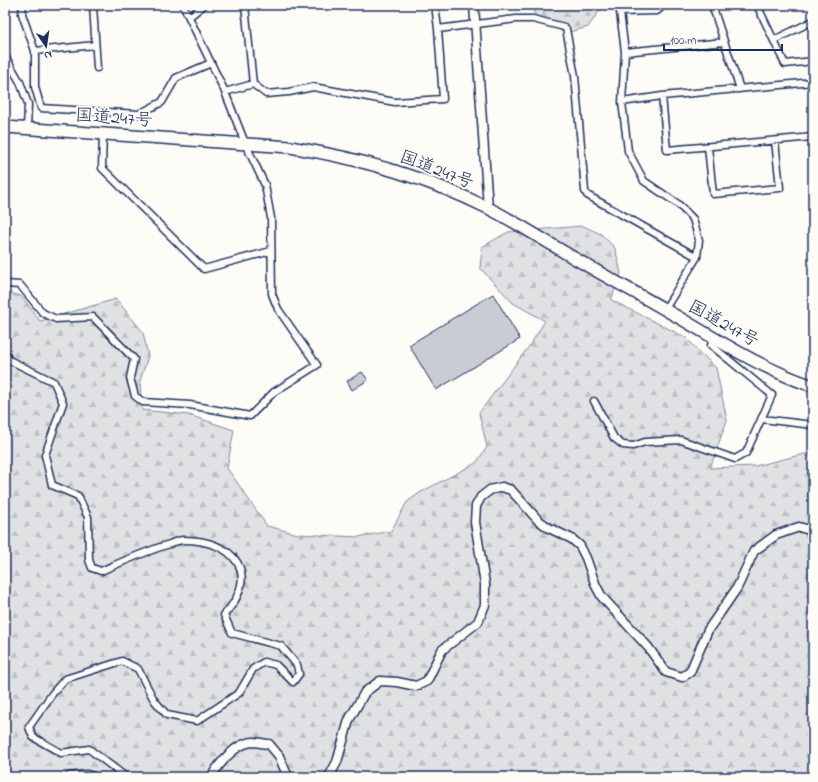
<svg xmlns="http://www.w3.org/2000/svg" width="818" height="782" font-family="'Indie Flower','Klee One',sans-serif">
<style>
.forest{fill:url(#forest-firs);stroke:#7e88a0}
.building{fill:#c9ccd3;stroke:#1b2f5e}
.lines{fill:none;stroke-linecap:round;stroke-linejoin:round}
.minor-casing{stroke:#1b2f5e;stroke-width:9}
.tertiary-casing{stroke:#1b2f5e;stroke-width:11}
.trunk-casing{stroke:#1b2f5e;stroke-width:14}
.minor{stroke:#fdfcf7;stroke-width:6}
.tertiary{stroke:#fdfcf7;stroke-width:8}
.trunk{stroke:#fdfcf7;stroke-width:11}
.labels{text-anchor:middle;stroke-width:4;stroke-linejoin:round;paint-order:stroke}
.street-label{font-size:18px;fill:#1b2f5e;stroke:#fdfcf7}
</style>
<defs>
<pattern id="forest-firs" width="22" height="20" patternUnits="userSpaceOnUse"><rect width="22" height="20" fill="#e0e1e3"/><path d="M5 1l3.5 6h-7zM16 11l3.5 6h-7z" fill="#c0c1c5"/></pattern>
</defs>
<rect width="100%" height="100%" fill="#fdfcf7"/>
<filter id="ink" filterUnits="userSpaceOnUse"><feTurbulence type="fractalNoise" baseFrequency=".025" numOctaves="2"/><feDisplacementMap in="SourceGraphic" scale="8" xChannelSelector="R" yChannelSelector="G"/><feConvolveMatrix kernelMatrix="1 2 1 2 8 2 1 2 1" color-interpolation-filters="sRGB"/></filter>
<g filter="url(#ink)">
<path class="forest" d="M530 5H657L618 8 603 6 588 27 566 33 538 20Z
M583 226 601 234 615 248 621 273 611 300 685 337 716 368 727 420 710 468 755 466 813 452V777H5V292L21 296 40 321 116 299 143 332 148 356 140 381 142 410 189 415 234 430 227 468 267 526 298 534 358 537 391 531 407 502 421 492 476 463 487 447 479 413 530 345 545 321 513 303 480 268 482 247 508 232Z"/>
<path class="building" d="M493 294 520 339 436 390 409 345Z
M362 372 368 380 352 390 347 381Z"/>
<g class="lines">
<defs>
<path id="minor" d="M23 5 22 14 35 51V87L41 108 139 114 162 102 176 78 211 63
M93 5 97 68
M245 5 253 84 266 94 289 92 313 87 395 102 443 99 438 29 435 5
M664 5 657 11 620 12 625 52 622 102 628 151 644 181 678 204 693 219 699 240 697 257 665 309
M712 5 740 89
M757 5 785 64 813 61
M189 17 204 5
M438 29 516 19H533L564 27 566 29 575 76 585 191 587 195 697 257
M774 40 813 21
M35 51 95 45
M625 52 724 42
M5 56 20 82 28 104 27 129
M225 92 253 84
M662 96 667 150 813 137
M622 102 662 96 813 82
M103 133 102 168 204 269 271 251
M708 147 713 194 780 188 775 141
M5 284 20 285 43 313 56 319 93 317 134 359 130 378 135 396 143 402 190 405 250 416 274 392 317 365 278 309 272 294 271 218 265 185 245 143 225 92 183 5
M5 353 9 360 54 382 63 403 45 455 52 485 78 496 88 517 89 560 92 568 101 571C124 561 146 551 170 544 174 542 180 540 184 540 234 540 262 574 224 615L232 633 281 646 297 665 299 674 293 682 276 665 264 662 253 669 239 693 197 721 167 715 154 700 138 669 122 661 65 679 52 694 29 727 33 737 61 753 89 749 126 777
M594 401 614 438 623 445 633 446 645 442 681 440 735 459 746 453 772 395 711 345 715 337
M762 419 813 425"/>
<path id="tertiary" d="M474 5 488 208
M69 777 87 775 94 777
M211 777C220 763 235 743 253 742 258 742 264 744 269 744L279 756 288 777
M329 777 337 762 349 720 365 692 380 681 397 682 416 686 427 681 442 650 478 622 485 605V584L475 522 476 506 481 497 490 490 502 487 511 490 538 520 549 528 572 539 580 546 586 558 596 586 602 597 648 647 666 672 682 677 690 672 708 630 737 588 754 551 776 535 799 527 813 531"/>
<path id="trunk" d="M5 127 290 147C358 158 426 177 488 208 514 221 539 237 564 252 599 273 635 292 671 313 717 339 763 370 813 386"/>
</defs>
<use href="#minor" class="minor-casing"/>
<use href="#tertiary" class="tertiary-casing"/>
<use href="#trunk" class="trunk-casing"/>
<use href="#minor" class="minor"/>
<use href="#tertiary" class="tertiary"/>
<use href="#trunk" class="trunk"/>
</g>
</g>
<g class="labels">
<g class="street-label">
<text transform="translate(114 117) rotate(4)" y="6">国道247号</text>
<text transform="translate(437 169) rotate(21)" y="6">国道247号</text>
<text transform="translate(724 323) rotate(29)" y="6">国道247号</text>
</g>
</g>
<rect width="818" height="782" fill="none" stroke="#fdfcf7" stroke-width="20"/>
<rect x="10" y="10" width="798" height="762" fill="none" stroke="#1b2f5e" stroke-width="1.5" filter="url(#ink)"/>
<g transform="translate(46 46) rotate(167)" stroke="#fdfcf7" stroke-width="3" paint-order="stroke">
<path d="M0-3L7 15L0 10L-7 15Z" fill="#1b2f5e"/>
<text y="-6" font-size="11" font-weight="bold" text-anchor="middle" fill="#1b2f5e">N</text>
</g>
<path d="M664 44v6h118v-6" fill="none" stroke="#1b2f5e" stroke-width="2"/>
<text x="670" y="44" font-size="12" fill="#1b2f5e" stroke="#fdfcf7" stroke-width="3" paint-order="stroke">100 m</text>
</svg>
